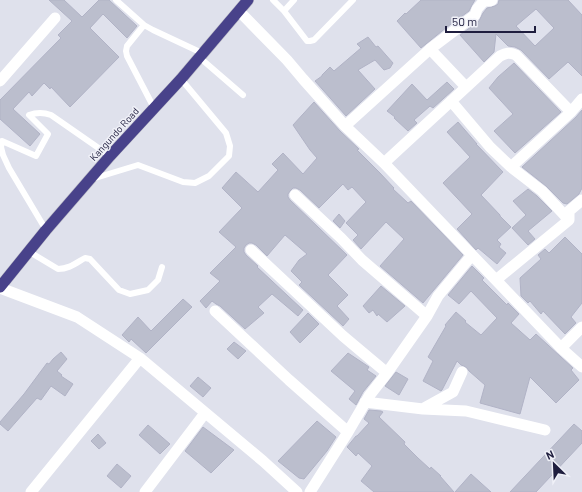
<svg xmlns="http://www.w3.org/2000/svg" width="582" height="492" font-family="Barlow,sans-serif">
<style>
.building{fill:#bbbecd;stroke:#b1b3c6;fill-rule:evenodd}
.lines{fill:none;stroke-linecap:round;stroke-linejoin:round}
.trunk-casing{stroke:#bcbcc5;stroke-width:12}
.service{stroke:#fff;stroke-width:6}
.minor{stroke:#fff;stroke-width:11}
.trunk{stroke:#48428a;stroke-width:11}
.labels{text-anchor:middle;stroke-width:3;stroke-linejoin:round;paint-order:stroke}
.street-label{font-size:10px;fill:#1f1e3e;stroke:#f0f1f8}
</style>
<rect width="100%" height="100%" fill="#dfe1ec"/>
<path class="building" d="M49 0H64L82 17 99 0H109L137 26 127 38 103 14 90 28 119 57 70 107 51 87 50 89 44 83 32 96 29 92 13 109 40 134 30 146 0 119V100L61 38 58 35 72 21Z
M421 0H475L472 5 469 11 447 27 421 48 397 21 405 13 406 14Z
M499 0H568L582 15V76L568 62 549 79 521 50 515 47 508 46 496 34 494 52 484 62 460 35 479 21 483 13 487 8 495 6 498 4ZM536 9 554 28 535 46 516 26Z
M368 37 376 47 378 46 393 63 390 68 384 70 375 60 358 70 375 89 346 116 315 81 322 76V75L330 67 334 71 361 48 357 44Z
M514 63 561 112 515 153 494 131 513 114 489 88 498 77Z
M447 82 454 89 433 108 430 106 414 120 417 123 408 131 394 118 395 117 387 111 412 84 427 100Z
M314 102 340 131 359 149 357 150 380 173 394 188 393 189 408 203 411 201 463 255 423 303 380 266 404 239 386 222 361 249 353 240 358 235 346 223 366 202 352 187 348 190 343 184 319 208 300 190 296 188H293L290 191 288 194V197L290 200 347 255 328 275 348 295 337 306 349 319 343 326 299 285 302 282 291 271 299 260 307 254 285 235 267 256 256 245 252 243H249L246 245 244 248V252L246 255 258 266 257 267 303 310 298 316 272 294 258 307 264 313 245 329 220 306 216 304 212 301 206 308 200 301 220 281 210 273 236 247 219 232 242 208 222 188 236 172 258 192 278 170 272 164 283 153 303 174 317 158 310 150 293 125Z
M582 110V188L579 194 567 204 563 203 546 186 522 167 576 117Z
M458 122 477 144H476L503 172 481 195 500 215V216L511 227 497 240 501 244 499 247 506 253 497 264 478 248 476 250 457 229 472 214 443 183 470 157 447 132Z
M528 189 537 196 552 211 528 231 535 239 528 245 512 228 526 215 513 201Z
M339 214 345 221 340 228 333 221Z
M565 237 582 254V303L571 317 576 323 565 334 543 311 541 314 530 301 528 303 521 296 520 278 541 259 538 255 545 249 549 253Z
M472 266 484 278 482 280 507 305 508 303 519 314 511 323 530 340 536 334 573 368 571 370 579 380 556 403 530 377 520 414 480 403 485 385 469 371 467 368 464 366 461 365 457 361 442 390 441 391 423 381 433 361 428 357 446 326 445 325 456 312 466 321 465 322 481 335 497 318 471 291 459 304 448 295Z
M381 286 405 306 387 322 378 314 377 316 373 310 369 313 363 306Z
M183 299 192 307 146 353 131 339 129 342 122 335 138 317 151 331Z
M308 313 319 324 300 343 290 332Z
M234 342 246 351 238 359 227 349Z
M61 352 67 359 57 371 62 375 61 376 73 384 65 396 51 386 41 400 37 398 8 431 0 424V422L24 394 47 363 49 364 53 359Z
M348 353 369 367 367 370 376 376 363 392 356 405 349 399 355 391 331 371Z
M396 372 408 379 399 395 385 386Z
M198 377 211 388 203 397 190 386Z
M369 410 381 411 383 412 379 417 405 442 404 444 418 458 430 469 431 467 441 476H440L454 492H374L361 481 372 466 358 453 356 456 347 447 356 436H357L369 423 364 419Z
M317 421 336 437 327 451 304 479 299 478 278 461Z
M574 424 582 431V443L536 492H510Z
M148 425 170 444 160 454 139 435Z
M203 427 234 450 211 473 185 451Z
M98 434 106 443 99 449 91 441Z
M117 464 131 476 121 488 107 476Z
M471 474 491 492H455Z"/>
<g class="lines">
<defs>
<path id="trunk" d="M0 287 46 230 110 156 181 79 248 0"/>
</defs>
<use href="#trunk" class="trunk-casing"/>
<path class="service" d="M116 0 144 25
M273 0 284 11 294 0
M284 11 307 41H310L314 40 353 0
M199 57 243 95
M154 108 127 56 126 51 127 46 144 25 153 30 202 53
M92 179 138 165 183 182 195 183 209 176 229 156 230 146 226 133 181 79
M46 230 9 168 3 155 1 147 2 141 36 156 48 134 29 115C37 112 43 112 51 115L110 156
M28 251 58 269C69 269 76 263 85 258L90 259 119 290 130 294 148 290 158 280 162 267"/>
<path class="minor" d="M239 11 287 60 303 79 345 126 384 163 561 348 582 367
M430 49 466 87
M0 81 55 18
M451 101 490 147 511 167 542 191 569 220
M345 126 430 49 475 15 477 9 484 1H490L492 0
M384 163 500 56C506 53 509 52 516 55L571 112 582 99
M511 167 571 112
M295 195 341 238 362 260 427 316
M251 250 343 336 387 373
M496 280 569 220V211L582 200
M0 288 77 317 140 358 263 461 297 492
M215 311 289 380 348 432
M561 348 582 327
M365 402 423 409 466 411 545 430
M424 408 453 392 462 372
M31 492 140 358
M145 492 205 413
M310 492 348 432 369 396 387 373 427 316 438 296 472 255"/>
<use href="#trunk" class="trunk"/>
</g>
<g class="labels">
<g class="street-label">
<text transform="translate(114 134) rotate(-48)" y="4">Kangundo Road</text>
</g>
</g>
<g transform="translate(554 464) rotate(336)" stroke="#f0f1f8" stroke-width="3" paint-order="stroke">
<path d="M0-3L7 15L0 10L-7 15Z" fill="#1f1e3e"/>
<text y="-6" font-size="11" font-weight="bold" text-anchor="middle" fill="#1f1e3e">N</text>
</g>
<path d="M446 26v6h89v-6" fill="none" stroke="#1f1e3e" stroke-width="2"/>
<text x="452" y="26" font-size="12" fill="#1f1e3e" stroke="#f0f1f8" stroke-width="3" paint-order="stroke">50 m</text>
</svg>
